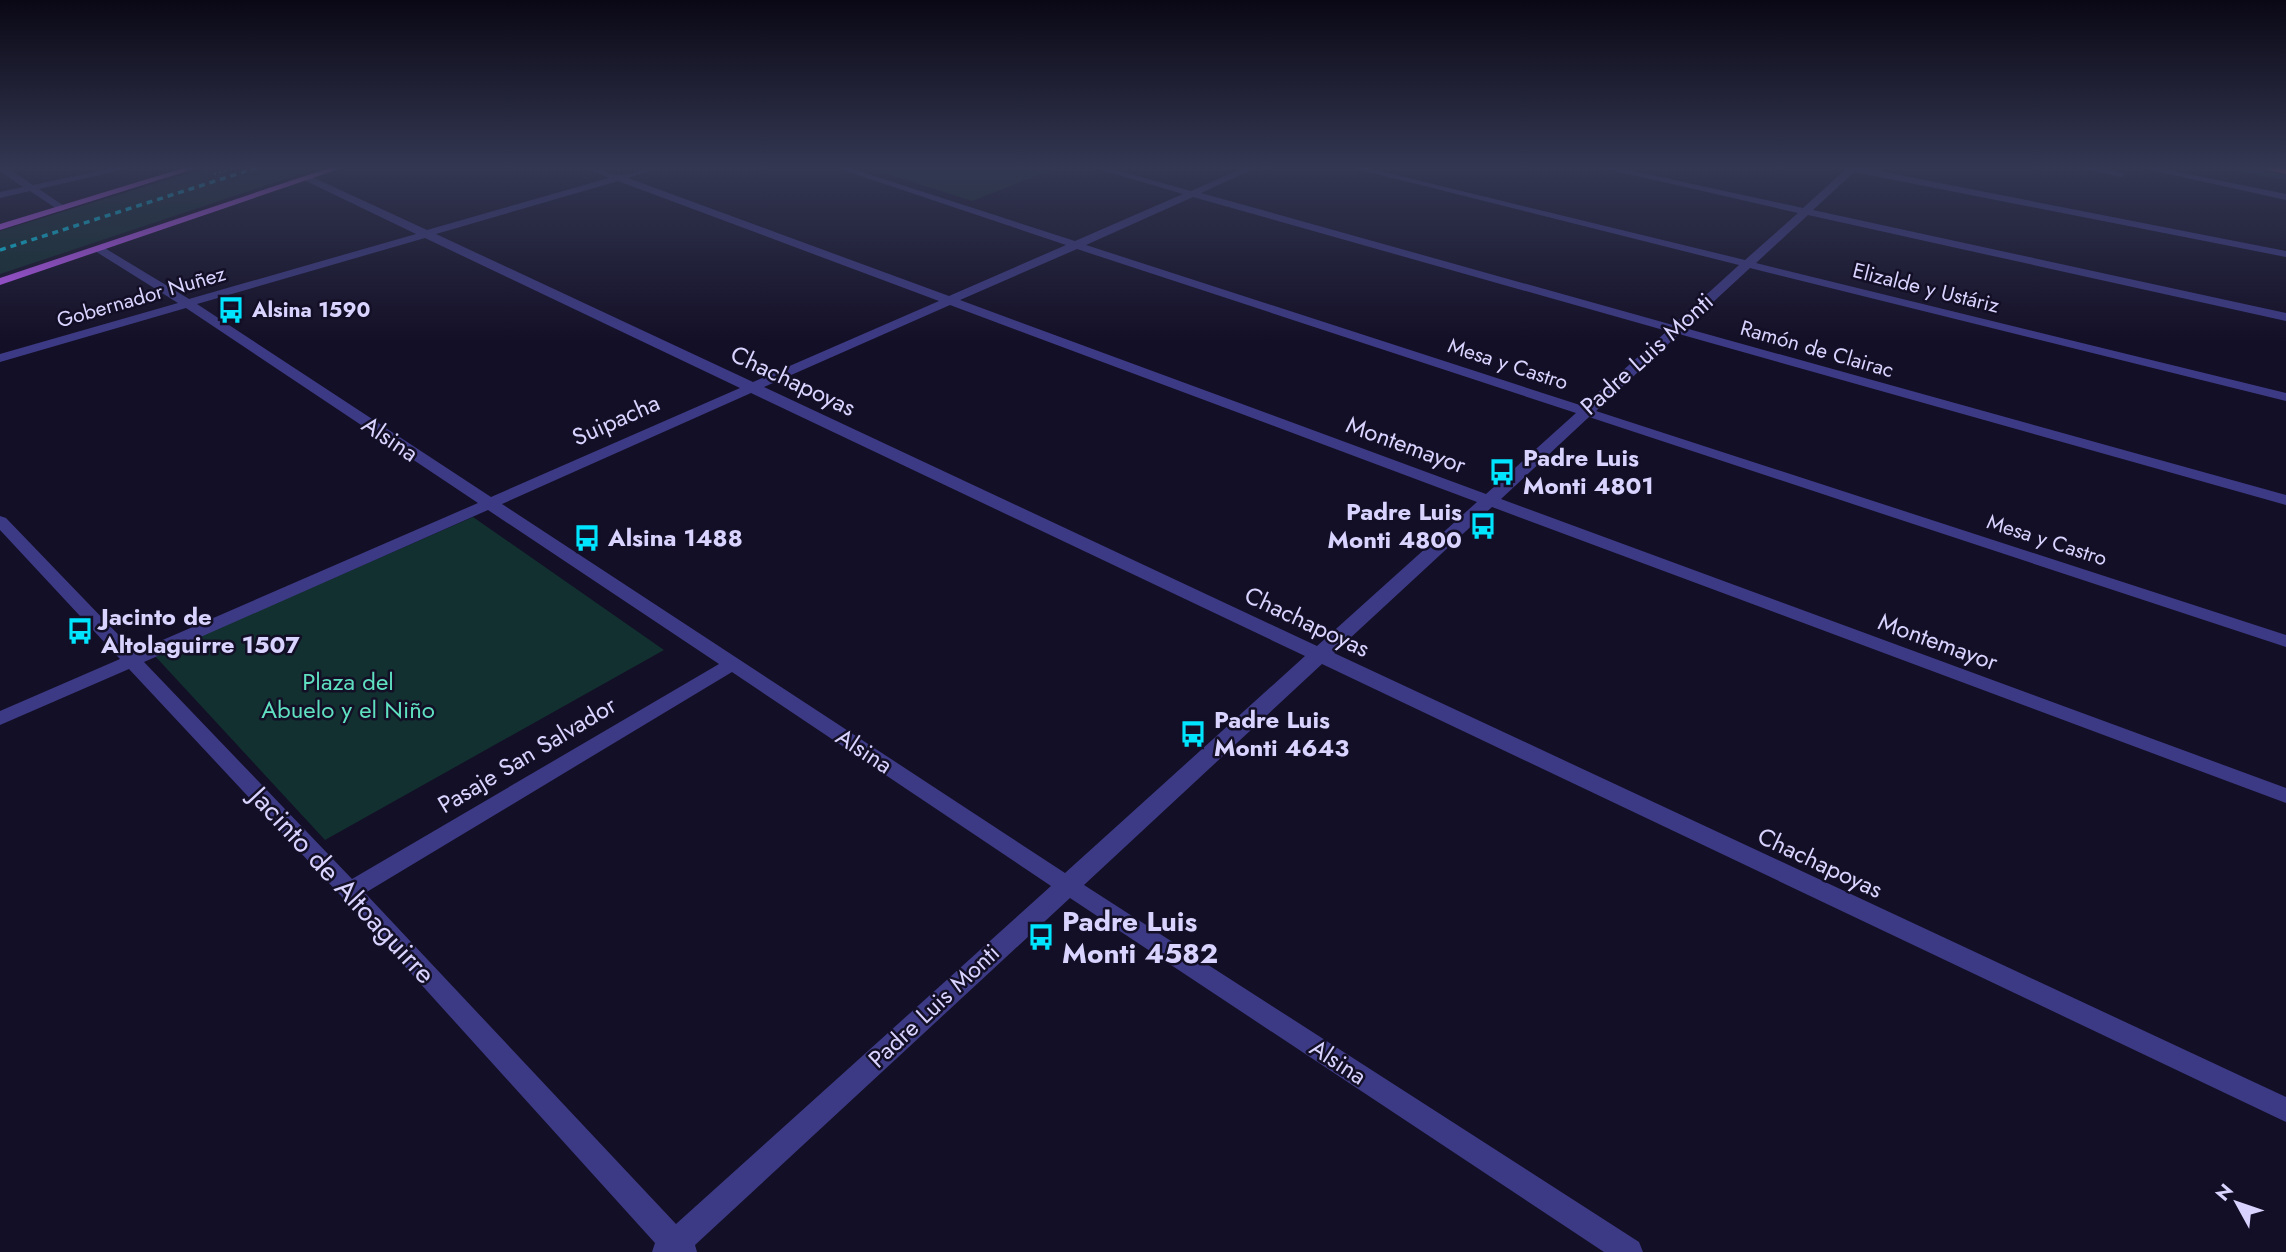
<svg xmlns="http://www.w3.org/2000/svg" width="2286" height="1252" font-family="Jost,sans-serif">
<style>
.green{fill:#12302f}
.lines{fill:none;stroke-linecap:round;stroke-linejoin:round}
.stream{stroke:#0c2248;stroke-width:6}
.path{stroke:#2fb8b0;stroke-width:2.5;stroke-dasharray:2 3.5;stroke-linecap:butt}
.minor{fill:#3d3a85;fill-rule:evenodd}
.major{fill:#c25bff;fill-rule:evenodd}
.highway{fill:#ff4fa3;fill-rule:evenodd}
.rail{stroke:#00e5ff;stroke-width:3.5;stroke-dasharray:6 5;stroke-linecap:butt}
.labels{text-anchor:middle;stroke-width:5;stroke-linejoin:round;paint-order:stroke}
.far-street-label{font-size:21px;fill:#d9d4ff;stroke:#130f26}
.far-poi-label{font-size:21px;font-weight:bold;fill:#d9d4ff;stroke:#130f26;text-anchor:start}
.street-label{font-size:24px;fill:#d9d4ff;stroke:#130f26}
.poi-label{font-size:24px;font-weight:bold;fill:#d9d4ff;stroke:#130f26;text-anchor:start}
.park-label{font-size:24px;fill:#5fe0c0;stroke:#130f26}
.near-street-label{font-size:28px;fill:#d9d4ff;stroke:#130f26}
.near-poi-label{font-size:28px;font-weight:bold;fill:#d9d4ff;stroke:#130f26;text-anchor:start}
</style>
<rect width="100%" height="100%" fill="#130f26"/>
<path class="green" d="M209 167H321L0 274V231Z
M879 167H1051L1056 168 972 201 872 169Z
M473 517 664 650 325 840 155 656Z"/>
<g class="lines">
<path class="stream" d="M2230 167 2286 177"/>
<path class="path" d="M214 174 239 167"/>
<path class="minor" d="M0 167H6L33 185 118 167H134L39 189 64 206V210L60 211 30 191 0 198V192L23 187 0 171Z
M585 167C597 167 608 175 619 175 633 175 646 167 660 167L628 178 949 296 1066 245 834 167H846L1075 241 1183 194 1092 167H1105L1191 191 1246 167H1257L1201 193 1673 325 1739 265 1349 167H1363L1745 260 1798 213 1598 167H1614L1803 208 1845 170 1841 167H1858L2286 251V257L1854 172 1813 210 2286 313V321L1808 215 1756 263 2286 393V401L1750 268 1685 328 2286 495V505L1679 334 1596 411 2286 635V647L1589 417 1501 499 2286 788V803L1492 507 1334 653 2286 1097V1122L1322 664 1084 885 1639 1242 1643 1252H1604L1070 898 695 1245 697 1252H652L655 1243 342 897 129 669 0 725V711L120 659 0 530V516L6 518 135 652 478 503 186 308 0 362V354L178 303 95 251V247H103L189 299 416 234 304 180V176H310L427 230 609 178ZM618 181 939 301 753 382 436 234ZM1193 197 1667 331 1583 406 1086 245ZM425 238 740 388 491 497 197 304ZM1077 249 1576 413 1486 494 960 300ZM950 305 1477 502 1317 646 764 387ZM751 393 1305 656 1065 873 502 504ZM488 510 719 664 352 879 144 662ZM732 672 1051 886 676 1224 365 893Z
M2078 167H2096L2126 174 2121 177Z
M2137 167H2153L2286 194V200Z"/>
<path class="major" d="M187 167H200L0 230V224Z
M332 167H345L0 285V278Z"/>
<path class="highway" d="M2260 167 2286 168V174L2262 169Z"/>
<path class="rail" d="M0 250 259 167"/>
</g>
<linearGradient id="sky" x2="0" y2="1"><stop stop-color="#0a0815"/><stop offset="0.49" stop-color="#333752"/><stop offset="1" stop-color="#333752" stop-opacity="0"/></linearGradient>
<rect width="2286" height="342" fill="url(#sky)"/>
<defs>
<symbol id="bus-bare" viewBox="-9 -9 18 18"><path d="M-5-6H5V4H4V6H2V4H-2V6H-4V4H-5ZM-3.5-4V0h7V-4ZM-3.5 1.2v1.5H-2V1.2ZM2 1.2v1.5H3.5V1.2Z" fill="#00e5ff" stroke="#130f26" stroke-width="2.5" paint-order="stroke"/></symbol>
</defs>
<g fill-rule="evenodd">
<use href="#bus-bare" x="212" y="291" width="38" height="38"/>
<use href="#bus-bare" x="1483" y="453" width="38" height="38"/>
<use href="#bus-bare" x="1464" y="507" width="38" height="38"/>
<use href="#bus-bare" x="568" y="519" width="38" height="38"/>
<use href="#bus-bare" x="61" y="612" width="38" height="38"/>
<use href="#bus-bare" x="1174" y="715" width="38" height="38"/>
<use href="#bus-bare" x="1022" y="918" width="38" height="38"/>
</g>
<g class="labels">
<g class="far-street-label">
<text transform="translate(1926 288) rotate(14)" y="7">Elizalde y Ustáriz</text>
<text transform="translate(141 297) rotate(-16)" y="7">Gobernador Nuñez</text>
<text transform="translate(1817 349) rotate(16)" y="7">Ramón de Clairac</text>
<text transform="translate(1508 364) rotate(18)" y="7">Mesa y Castro</text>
<text transform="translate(2047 540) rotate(18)" y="7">Mesa y Castro</text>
</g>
<g class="far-poi-label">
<text x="252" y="317">Alsina 1590</text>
</g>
<g class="street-label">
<text transform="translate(1647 354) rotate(-42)" y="8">Padre Luis Monti</text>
<text transform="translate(793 381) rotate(25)" y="8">Chachapoyas</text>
<text transform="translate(616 420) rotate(-24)" y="8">Suipacha</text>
<text transform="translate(390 439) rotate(34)" y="8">Alsina</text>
<text transform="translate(1406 445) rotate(20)" y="8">Montemayor</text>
<text transform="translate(1307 622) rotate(25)" y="8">Chachapoyas</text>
<text transform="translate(1938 642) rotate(20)" y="8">Montemayor</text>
<text transform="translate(864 751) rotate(33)" y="8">Alsina</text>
<text transform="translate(527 755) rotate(-31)" y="8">Pasaje San Salvador</text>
<text transform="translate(1820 863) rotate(25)" y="8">Chachapoyas</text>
<text transform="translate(934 1006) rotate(-43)" y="8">Padre Luis Monti</text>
<text transform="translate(1338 1062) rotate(33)" y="8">Alsina</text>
</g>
<g class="poi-label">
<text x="1523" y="466">Padre Luis<tspan x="1523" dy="28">Monti 4801</tspan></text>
<text x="1462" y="520" text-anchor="end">Padre Luis<tspan x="1462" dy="28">Monti 4800</tspan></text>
<text x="608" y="546">Alsina 1488</text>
<text x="101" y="625">Jacinto de<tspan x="101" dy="28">Altolaguirre 1507</tspan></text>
<text x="1214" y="728">Padre Luis<tspan x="1214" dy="28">Monti 4643</tspan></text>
</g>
<g class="park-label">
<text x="348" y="690">Plaza del<tspan x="348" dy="28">Abuelo y el Niño</tspan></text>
</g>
<g class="near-street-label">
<text transform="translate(343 885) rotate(47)" y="10">Jacinto de Altoaguirre</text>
</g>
<g class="near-poi-label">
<text x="1062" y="931">Padre Luis<tspan x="1062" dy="32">Monti 4582</tspan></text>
</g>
</g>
<g transform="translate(2237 1203) rotate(310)" stroke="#130f26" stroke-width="5" paint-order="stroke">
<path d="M0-5L12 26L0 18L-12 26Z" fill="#d9d4ff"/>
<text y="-10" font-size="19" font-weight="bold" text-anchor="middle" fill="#d9d4ff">N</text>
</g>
</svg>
